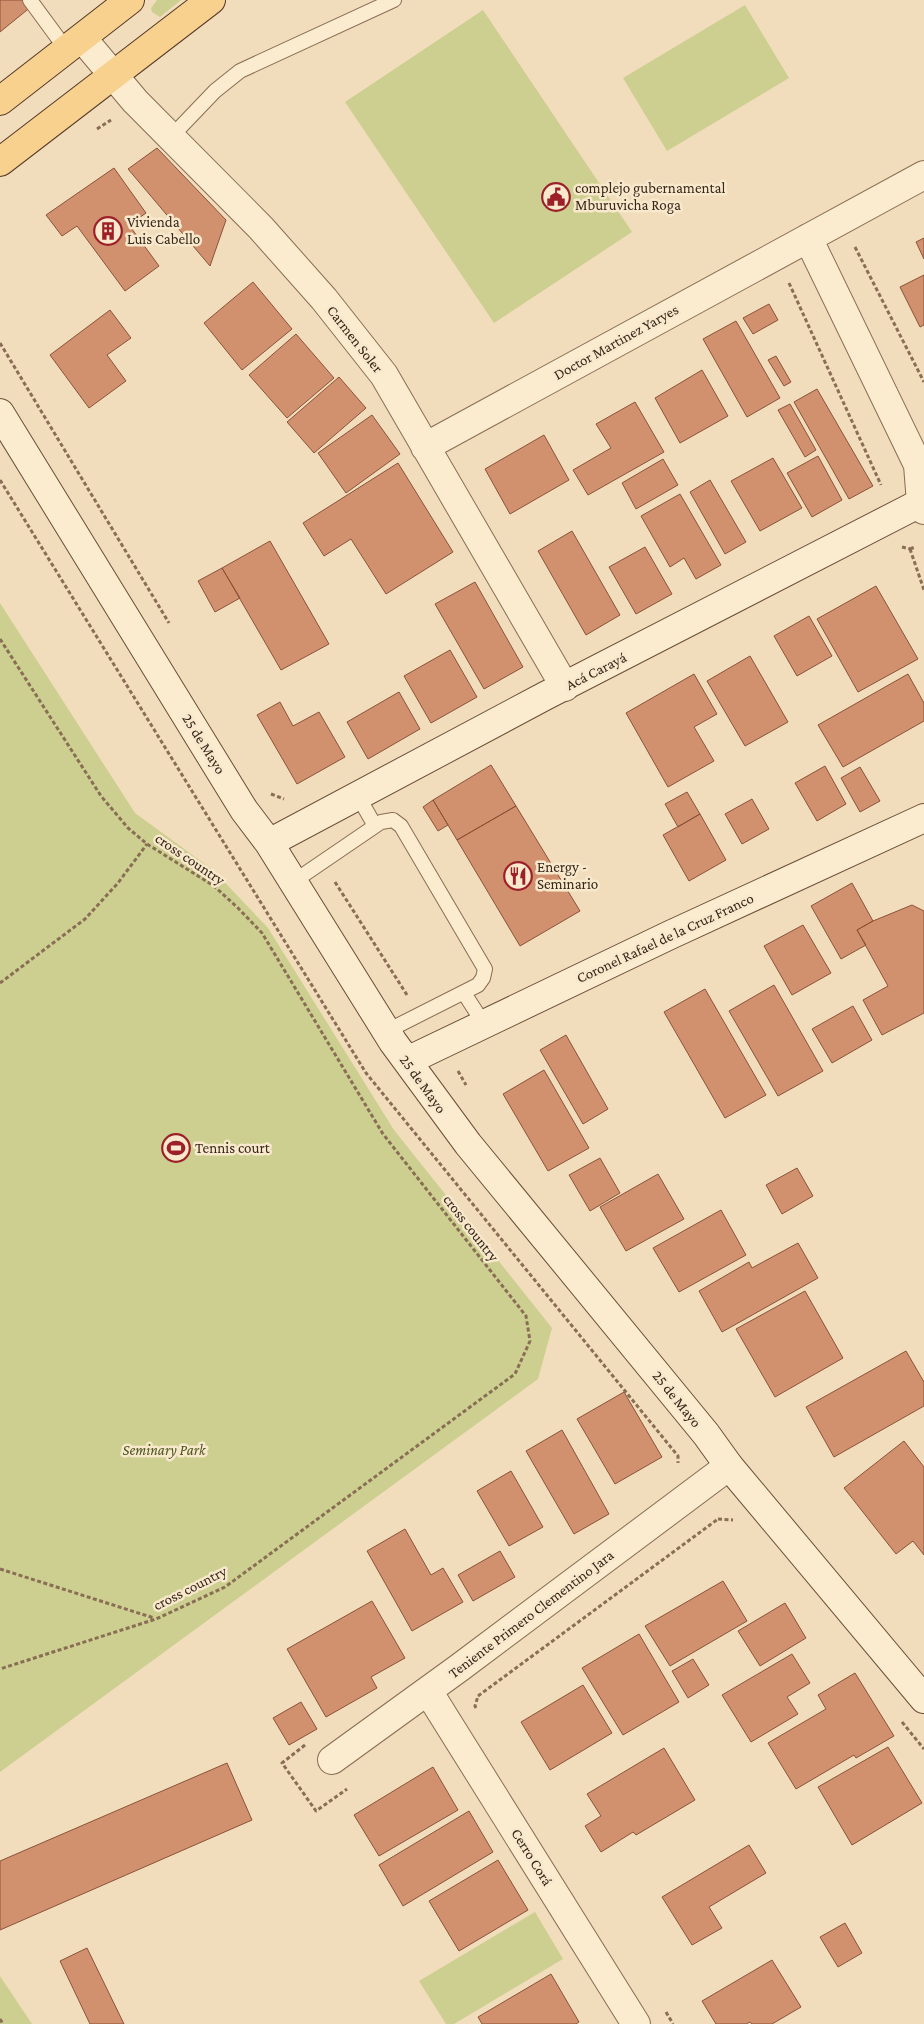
<svg xmlns="http://www.w3.org/2000/svg" width="924" height="2024" font-family="'Crimson Pro',serif">
<style>
.green{fill:#cccf8f}
.building{fill:#d2916e;stroke:#8a5338}
.lines{fill:none;stroke-linecap:round;stroke-linejoin:round}
.lane-casing{stroke:#896d54;stroke-width:16}
.street-casing{stroke:#896d54;stroke-width:30}
.secondary-casing{stroke:#6b4e38;stroke-width:30}
.primary-casing{stroke:#563b29;stroke-width:30}
.path{stroke:#896d54;stroke-width:3;stroke-dasharray:4 2.5;stroke-linecap:butt}
.lane{stroke:#fbebcf;stroke-width:14}
.street{stroke:#fbebcf;stroke-width:28}
.secondary{stroke:#fbebcf;stroke-width:28}
.primary{stroke:#f8d18f;stroke-width:28}
.labels{text-anchor:middle;stroke-width:5;stroke-linejoin:round;paint-order:stroke}
.poi-label{font-size:15px;fill:#37261a;stroke:#f8e8cc;text-anchor:start}
.street-label{font-size:15px;fill:#37261a;stroke:#f8e8cc}
.park-label{font-size:15px;font-style:italic;fill:#4b551f;stroke:#f8e8cc}
</style>
<rect width="100%" height="100%" fill="#f1ddbc"/>
<path class="green" d="M157 0H181L160 17 152 12 151 8Z
M745 5 789 78 667 151 623 78Z
M483 10 632 232 494 323 345 102Z
M0 603 135 813 213 870 268 928 394 1130 552 1328 538 1379 0 1772Z
M535 1912 563 1959 454 2024H446L419 1981Z
M0 1976 32 2024H0Z"/>
<path class="building" d="M0 0H27L32 6 0 32Z
M157 148 226 220 210 266 128 169Z
M114 168 146 213 129 225 159 266 125 291 77 226 62 236 46 215Z
M924 238V259L916 242Z
M924 275V325L920 327 900 287Z
M253 282 292 329 242 370 204 323Z
M769 304 778 320 753 334 743 318Z
M110 310 131 338 107 355 126 381 89 408 50 355Z
M736 321 780 398 747 417 703 339Z
M296 334 334 378 287 418 249 375Z
M776 356 791 382 784 386 768 360Z
M702 370 728 416 680 443 655 398Z
M339 377 366 408 314 453 287 422Z
M817 389 873 486 849 499 794 402Z
M635 402 664 452 588 495 573 470 611 448 596 424Z
M790 404 816 450 805 457 778 410Z
M372 415 400 454 346 493 318 453Z
M544 435 569 480 510 514 485 469Z
M818 456 842 500 812 517 787 473Z
M773 458 802 508 760 531 731 481Z
M663 459 678 485 636 509 622 483Z
M398 463 453 552 386 594 351 539 324 556 303 523Z
M710 480 746 542 725 554 690 492Z
M680 494 721 565 696 579 684 558 670 567 641 516Z
M572 531 620 615 586 635 538 551Z
M270 541 329 644 281 670 222 568Z
M645 547 672 594 636 614 609 567Z
M222 568 240 598 215 612 198 581Z
M475 582 523 667 484 689 435 604Z
M876 586 918 659 858 692 817 619Z
M809 616 832 656 797 676 774 636Z
M450 650 477 697 431 723 404 676Z
M750 656 788 722 745 746 707 681Z
M694 674 717 714 694 727 714 761 668 787 626 713Z
M908 674 924 703V721L843 767 818 725Z
M399 692 420 729 368 759 347 722Z
M280 702 293 726 319 712 345 757 297 784 257 715Z
M491 765 516 806 457 840 433 800Z
M825 766 846 804 817 821 795 783Z
M860 767 880 801 860 812 841 778Z
M687 792 700 814 678 827 665 804Z
M752 799 769 829 742 844 725 814Z
M433 800 448 825 438 831 423 807Z
M516 806 580 911 520 946 457 840Z
M700 814 726 860 689 881 663 835Z
M852 883 873 921 857 930 866 945 841 959 811 906Z
M912 905 924 911V1013L882 1035 863 1000 888 986 857 930 873 921Z
M803 925 831 973 792 995 764 946Z
M774 985 823 1071 778 1096 729 1011Z
M705 989 766 1095 725 1118 664 1012Z
M853 1006 872 1040 832 1063 812 1029Z
M566 1035 608 1109 583 1124 540 1050Z
M544 1070 589 1148 548 1171 503 1094Z
M600 1158 620 1193 590 1211 569 1175Z
M797 1168 813 1196 782 1214 766 1185Z
M658 1174 684 1219 626 1251 600 1207Z
M721 1210 746 1255 679 1292 653 1248Z
M798 1243 818 1278 722 1332 699 1291 749 1262 752 1268Z
M805 1291 843 1358 775 1397 736 1329Z
M906 1351 924 1382V1406L834 1457 806 1407Z
M624 1392 662 1457 615 1484 577 1419Z
M562 1430 609 1514 574 1534 526 1451Z
M904 1441 924 1467V1555L913 1541 896 1554 844 1488Z
M511 1471 543 1527 509 1546 477 1491Z
M405 1529 431 1575 443 1568 463 1602 412 1631 367 1551Z
M500 1551 515 1577 473 1601 458 1575Z
M723 1581 747 1621 670 1666 645 1626Z
M372 1601 405 1658 371 1677 377 1688 326 1717 287 1649Z
M785 1603 806 1638 760 1666 738 1631Z
M639 1634 679 1702 623 1735 582 1668Z
M792 1654 810 1683 787 1697 798 1714 751 1742 722 1695Z
M693 1659 709 1685 688 1698 672 1671Z
M855 1673 894 1736 856 1758 854 1755 796 1789 768 1743 826 1709 818 1695Z
M583 1685 612 1733 550 1770 521 1722Z
M301 1702 317 1729 289 1745 273 1718Z
M888 1747 922 1803 852 1845 818 1787Z
M664 1748 695 1800 636 1835 633 1832 601 1852 585 1826 601 1816 587 1794Z
M227 1763 252 1820 0 1930V1861Z
M433 1767 458 1810 379 1856 354 1815Z
M469 1811 493 1852 403 1906 379 1865Z
M749 1845 766 1873 709 1907 722 1928 692 1945 662 1897Z
M498 1860 528 1910 459 1951 429 1901Z
M845 1923 862 1953 838 1967 820 1937Z
M87 1948 124 2024H90L60 1961Z
M772 1960 801 2007 772 2024H752L750 2022 746 2024H716L702 2001Z
M551 1974 579 2022 576 2024H482L478 2017Z"/>
<g class="lines">
<defs>
<path id="lane" d="M30 0 66 49
M170 138 215 91 240 71 394 0
M358 796 375 826
M293 882 381 822 393 820 401 826 485 969 483 978 478 985 387 1031
M464 993 484 1024"/>
<path id="street" d="M82 38 135 101 261 228 324 299 384 375 565 687
M808 238 918 465 921 503 924 510
M425 447 924 175
M428 1691 636 2024
M332 1760 459 1668 729 1466"/>
<path id="secondary" d="M0 413 244 810 269 843 393 1042 468 1144 706 1434 729 1466 924 1699
M269 843 545 696 924 501
M407 1061 670 935 924 818"/>
<path id="primary" d="M0 101 130 0
M0 162 211 0"/>
</defs>
<use href="#lane" class="lane-casing"/>
<use href="#street" class="street-casing"/>
<use href="#secondary" class="secondary-casing"/>
<use href="#primary" class="primary-casing"/>
<path class="path" d="M97 129 111 120
M855 247 924 382
M789 283 881 485
M0 343 169 623
M0 480 366 1073 678 1456V1463
M902 547 910 549
M910 549 924 590
M910 549 915 547
M0 639 101 796 128 828 147 844 214 886 238 908 262 933 383 1134 526 1316 530 1341 515 1374 225 1587 156 1619 0 1669
M271 794 284 799
M335 882 407 995
M0 983 85 919 118 883 147 844
M458 1071 466 1085
M718 1519 733 1520
M0 1569 154 1618
M478 1696 718 1519
M476 1708 475 1706 478 1696
M902 1722 924 1749
M305 1745 282 1763 316 1811 347 1789
M666 2012 673 2024
M0 2019 3 2024"/>
<use href="#lane" class="lane"/>
<use href="#street" class="street"/>
<use href="#secondary" class="secondary"/>
<use href="#primary" class="primary"/>
</g>
<defs>
<symbol id="civic-ring" viewBox="-11 -11 22 22"><circle r="9.5" fill="#f8e8cc" stroke="#9d2029" stroke-width="1.5"/><path d="M-.6-6.5H3V-4.5H.6V-3L4-1V1h2V6H-6V1h2V-1L-.6-3ZM-1.2 2.5V6h2.4V2.5Z" fill="#9d2029"/></symbol>
<symbol id="building-ring" viewBox="-11 -11 22 22"><circle r="9.5" fill="#f8e8cc" stroke="#9d2029" stroke-width="1.5"/><path d="M-4-6H4V6H1V3H-1V6H-4ZM-2.5-4.3h1.7v1.8h-1.7ZM.8-4.3h1.7v1.8H.8ZM-2.5-1h1.7V.8h-1.7ZM.8-1h1.7V.8H.8Z" fill="#9d2029"/></symbol>
<symbol id="restaurant-ring" viewBox="-11 -11 22 22"><circle r="9.5" fill="#f8e8cc" stroke="#9d2029" stroke-width="1.5"/><path d="M-5-6h1v4h1v-4h1v4h1v-4h1v5L-1.5 .5V6h-2V.5L-5-1ZM5-6V6H3V1.5H1.5Q1.5-4 5-6Z" fill="#9d2029"/></symbol>
<symbol id="stadium-ring" viewBox="-11 -11 22 22"><circle r="9.5" fill="#f8e8cc" stroke="#9d2029" stroke-width="1.5"/><path d="M0-5a6.5 5 0 1 0 0 10a6.5 5 0 1 0 0-10ZM-3.5-1.8h7v3.6h-7Z" fill="#9d2029"/></symbol>
</defs>
<g fill-rule="evenodd">
<use href="#civic-ring" x="540" y="181" width="32" height="32"/>
<use href="#building-ring" x="92" y="215" width="32" height="32"/>
<use href="#restaurant-ring" x="502" y="860" width="32" height="32"/>
<use href="#stadium-ring" x="160" y="1132" width="32" height="32"/>
</g>
<g class="labels">
<g class="poi-label">
<text x="575" y="193">complejo gubernamental<tspan x="575" dy="17">Mburuvicha Roga</tspan></text>
<text x="127" y="227">Vivienda<tspan x="127" dy="17">Luis Cabello</tspan></text>
<text x="537" y="872">Energy -<tspan x="537" dy="17">Seminario</tspan></text>
<text x="195" y="1153">Tennis court</text>
</g>
<g class="street-label">
<text transform="translate(355 339) rotate(52)" y="5">Carmen Soler</text>
<text transform="translate(616 342) rotate(-29)" y="5">Doctor Martinez Yaryes</text>
<text transform="translate(596 671) rotate(-27)" y="5">Acá Carayá</text>
<text transform="translate(204 744) rotate(58)" y="5">25 de Mayo</text>
<text transform="translate(190 859) rotate(34)" y="5">cross country</text>
<text transform="translate(665 938) rotate(-25)" y="5">Coronel Rafael de la Cruz Franco</text>
<text transform="translate(423 1084) rotate(54)" y="5">25 de Mayo</text>
<text transform="translate(471 1228) rotate(52)" y="5">cross country</text>
<text transform="translate(677 1399) rotate(51)" y="5">25 de Mayo</text>
<text transform="translate(190 1588) rotate(-27)" y="5">cross country</text>
<text transform="translate(531 1614) rotate(-37)" y="5">Teniente Primero Clementino Jara</text>
<text transform="translate(532 1857) rotate(58)" y="5">Cerro Corá</text>
</g>
<g class="park-label">
<text x="164" y="1455">Seminary Park</text>
</g>
</g>
</svg>
